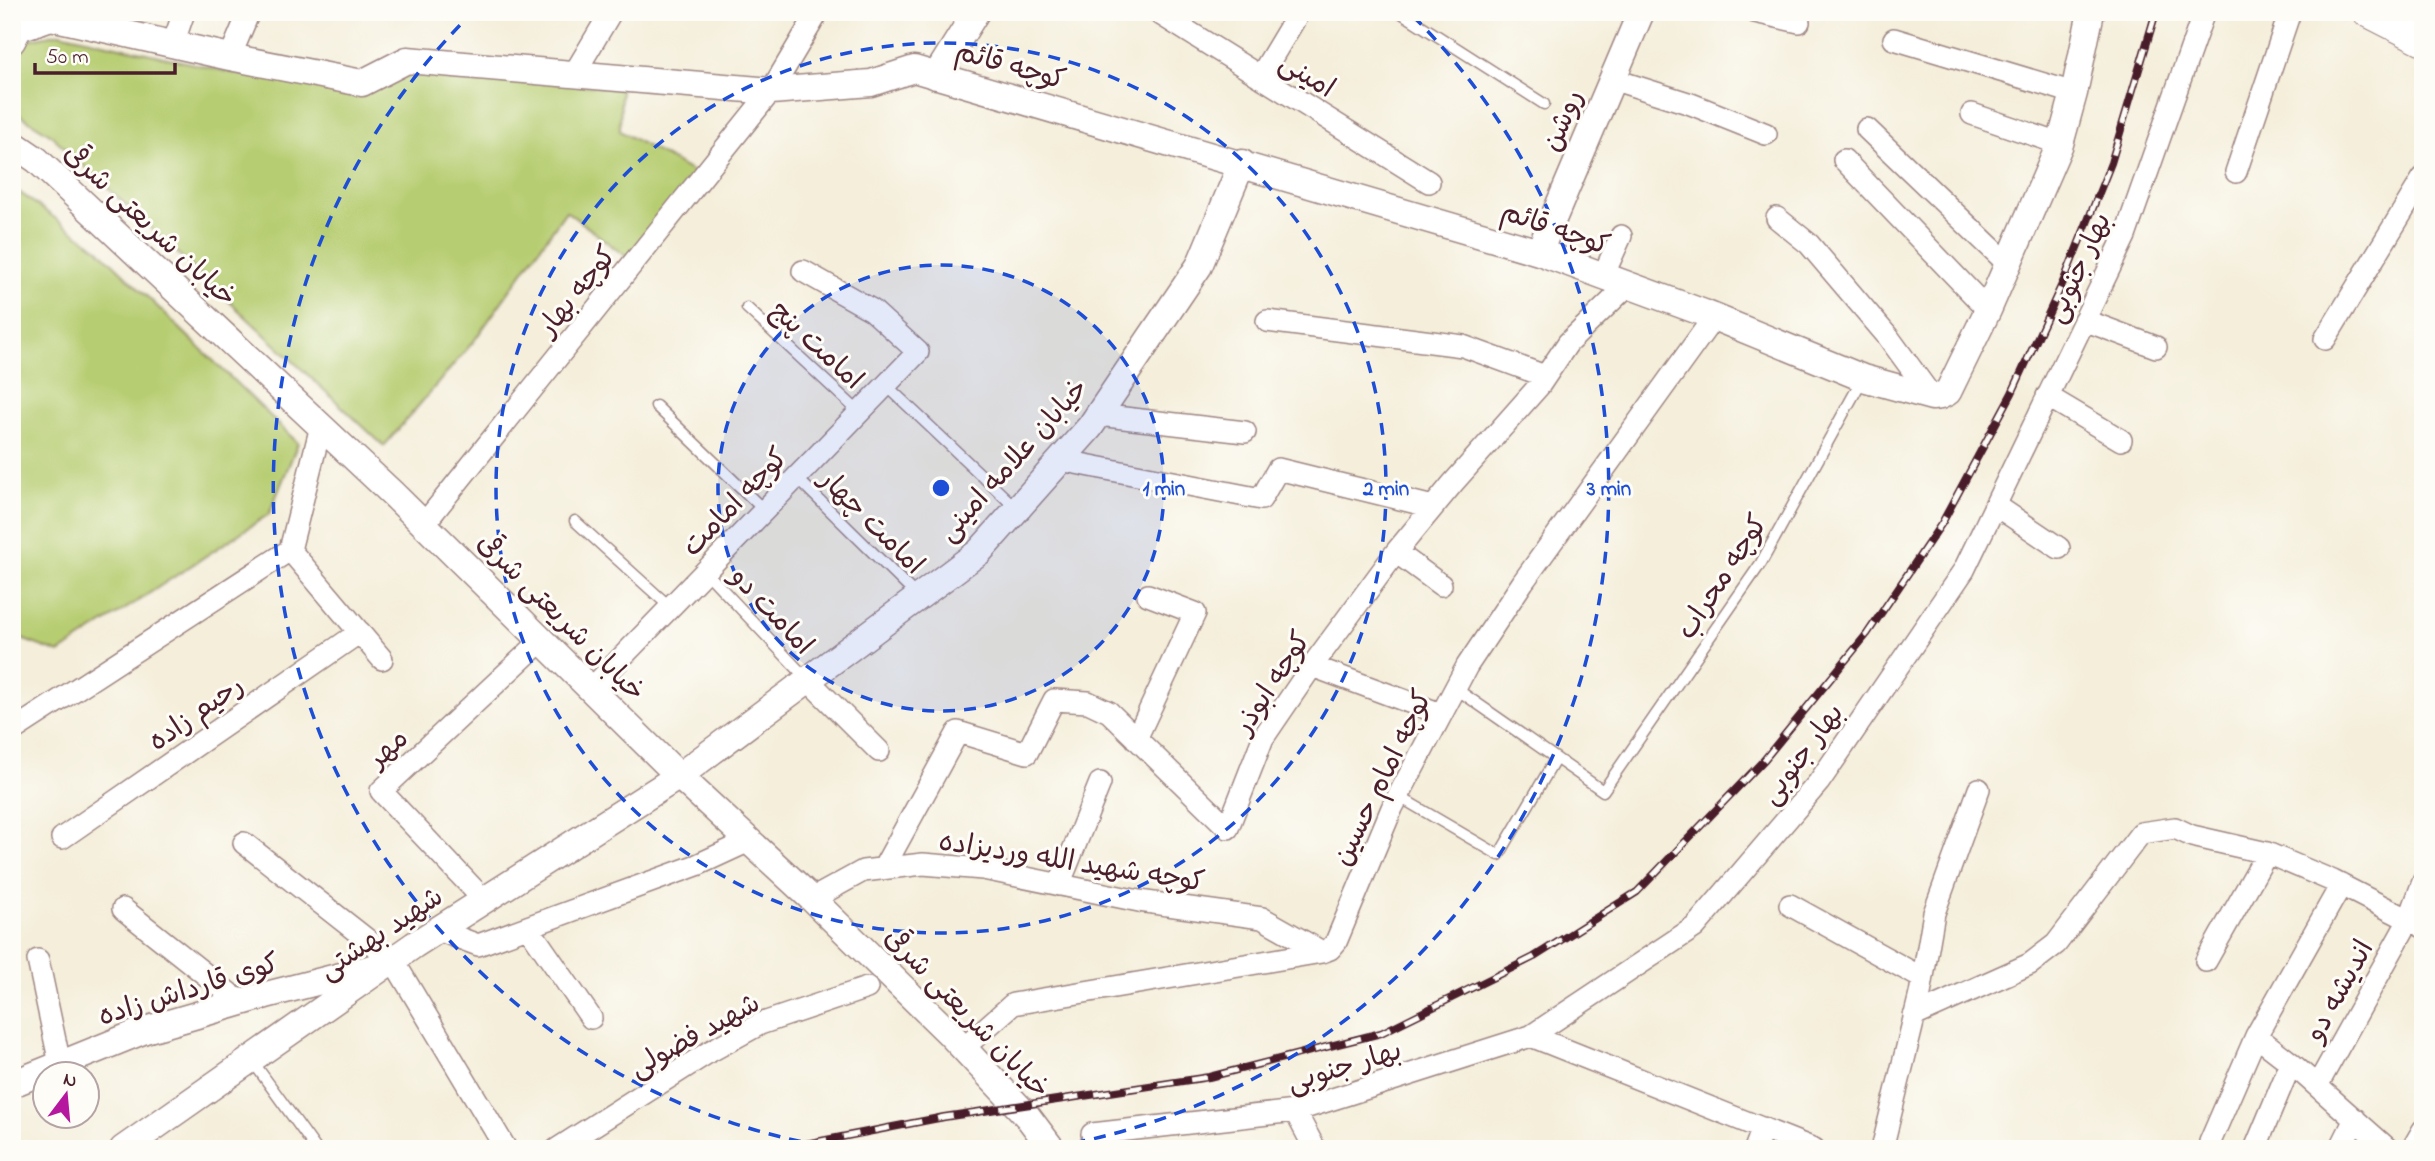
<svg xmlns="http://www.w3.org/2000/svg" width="2435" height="1161" font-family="'Indie Flower','Playpen Sans Arabic',sans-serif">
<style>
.green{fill:#b7cd72;stroke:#80764e;stroke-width:2}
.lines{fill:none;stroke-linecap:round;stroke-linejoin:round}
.service-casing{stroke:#9f8682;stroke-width:13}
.minor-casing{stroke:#9f8682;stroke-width:24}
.tertiary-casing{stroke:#9f8682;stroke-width:29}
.secondary-casing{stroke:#9f8682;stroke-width:32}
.service{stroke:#fff;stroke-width:10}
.minor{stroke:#fff;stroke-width:21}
.tertiary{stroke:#fff;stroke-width:26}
.secondary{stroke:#fff;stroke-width:30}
.rail-casing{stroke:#4a1f2b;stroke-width:8}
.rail{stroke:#fdfcf7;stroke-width:5;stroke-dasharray:16;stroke-linecap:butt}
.ring{fill:none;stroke:#1d4ed8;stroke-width:3.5;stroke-dasharray:12 9}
.labels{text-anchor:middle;stroke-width:6;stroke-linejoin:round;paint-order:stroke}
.street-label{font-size:28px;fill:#4a1f2b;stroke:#fdfcf7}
.centre{fill:#1d4ed8;stroke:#fdfcf7;stroke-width:3.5}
.ring-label{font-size:21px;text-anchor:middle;font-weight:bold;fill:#1d4ed8;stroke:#fdfcf7;stroke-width:6;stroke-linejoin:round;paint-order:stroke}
</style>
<rect width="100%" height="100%" fill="#fdfcf7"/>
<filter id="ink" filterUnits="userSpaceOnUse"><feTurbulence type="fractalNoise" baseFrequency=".0143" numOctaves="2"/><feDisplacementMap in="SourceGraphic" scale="14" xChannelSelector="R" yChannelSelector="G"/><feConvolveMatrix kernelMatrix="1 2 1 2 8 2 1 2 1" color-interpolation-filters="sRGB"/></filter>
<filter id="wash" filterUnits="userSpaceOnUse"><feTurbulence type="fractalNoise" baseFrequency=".00686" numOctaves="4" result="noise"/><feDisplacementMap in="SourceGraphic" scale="28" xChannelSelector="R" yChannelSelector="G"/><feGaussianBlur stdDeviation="1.57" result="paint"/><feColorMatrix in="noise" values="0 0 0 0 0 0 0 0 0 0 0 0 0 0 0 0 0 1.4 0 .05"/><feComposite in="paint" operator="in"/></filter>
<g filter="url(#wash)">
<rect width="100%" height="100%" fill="#f4eeda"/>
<path class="green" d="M60 33 237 74 363 92 399 66 621 89 620 131 698 175 632 261 566 211 474 341 384 446 50 134 12 110V53L17 42Z
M12 187 98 249 298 443 269 514 59 653 24 640 12 629Z"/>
</g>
<g filter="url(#ink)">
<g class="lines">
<defs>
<path id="service" d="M1400 12 1544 104
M747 308 859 412
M886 385 1016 508
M656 406 764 510
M796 477 918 597
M575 521 670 607
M705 571 808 680
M1455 688 1603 791 1761 563 1863 378
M1398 796 1499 855 1556 758
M251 1059 316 1149"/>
<path id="minor" d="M1157 12 1429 182
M1755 12 1799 22
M1894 39 2074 93
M173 44 184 12
M230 57 249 12
M574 74 611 12
M1260 77 1299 12
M1612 79 1691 104 1766 134
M1972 114 2060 144
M1867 129 2007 263
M1844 160 1988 310
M2236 172 2290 12
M1777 218 1809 244 1889 338 1932 397
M1603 276 1621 236
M2084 320 2156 347
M1267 321 1463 346 1545 376
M2325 339 2423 178
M2047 396 2121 440
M1098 415 1245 432
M321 426 290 550 382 659
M1060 460 1261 499 1278 469 1433 507
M1995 505 2059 548
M424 524 771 91 818 12
M1396 552 1441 585
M1312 666 1441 714
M808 680 879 751
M591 689 918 352 872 310 803 271
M12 731 290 550
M1136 739 1195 613 1148 595
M62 838 360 632
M244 843 393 960 506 1149
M883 869 958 732 1027 753 1054 700 1088 702 1109 712 1228 828 1263 738 1312 666 1396 552 1453 483 1539 386 1568 343 1628 285
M1059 885 1100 783
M812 899 863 871 923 864 983 869 1139 901 1262 918 1322 952
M484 900 381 791 542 640
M1790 905 1922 978
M123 909 240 1002
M528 927 591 1018
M438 930 478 945 697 865 749 841
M38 960 60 1064
M2206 961 2267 853
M1914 1016 2030 964 2056 944 2141 833 2175 828 2192 836 2267 853 2333 881 2423 927
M1531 1036 1814 1149
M2256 1036 2291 1063 2388 1149
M963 1048 1013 1004 1322 952 1330 949 1336 942 1392 808 1467 666 1523 582 1714 317
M2317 1086 2409 920 2423 882
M1295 1111 1315 1149
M1092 1134 1295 1111 1531 1036 1695 927 1819 782 1964 570 2125 236 2204 12
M2210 1142 2256 1036 2341 885
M557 1149 709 1052 760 1024 867 988
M1755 1149 1763 1128
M1882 1149 1920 994 1934 913 1979 789
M2255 1149 2291 1063
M2340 1149 2355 1119
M2412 1149 2423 1130"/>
<path id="tertiary" d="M12 41 19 28 51 17 230 57 362 83 407 60 771 91 871 83 914 69 1539 252 1704 313 1863 378 1932 397 1940 396 1948 392 1988 310 2060 144 2074 93 2091 12
M936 76 976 12
M12 143 37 160 393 494 679 776 812 899 951 1035 1028 1117 1052 1149
M1539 252 1641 12
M12 1084 145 1030 266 995 372 968
M123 1149 414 945 679 776 979 552 1090 427 1199 266 1242 163"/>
<path id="secondary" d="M2368 12 2423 40"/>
</defs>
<use href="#service" class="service-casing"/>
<use href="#minor" class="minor-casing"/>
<use href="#tertiary" class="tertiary-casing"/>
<use href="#secondary" class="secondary-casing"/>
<use href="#service" class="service"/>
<use href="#minor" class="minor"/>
<use href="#tertiary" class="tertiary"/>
<use href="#secondary" class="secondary"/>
<defs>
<path id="rail" d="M780 1149 944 1117 1209 1077 1381 1033 1534 957 1637 892 1764 760 1867 634 1942 523 2012 393 2064 280 2111 163 2156 12"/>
</defs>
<use href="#rail" class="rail-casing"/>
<use href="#rail" class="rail"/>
</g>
</g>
<circle cx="941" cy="488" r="223" fill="#1d4ed8" fill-opacity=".12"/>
<g class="ring">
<circle cx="941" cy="488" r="223"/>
<circle cx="941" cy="488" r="445"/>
<path d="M842 1149A668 668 0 0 1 469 16M1413 16A668 668 0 0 1 1040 1149"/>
</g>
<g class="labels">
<g class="street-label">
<text transform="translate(1011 64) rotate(16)" y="10">کوچه قائم</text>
<text transform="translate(1308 74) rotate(32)" y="10">امینی</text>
<text transform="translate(1561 120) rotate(-67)" y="10">روشن</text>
<text transform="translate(151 224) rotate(43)" y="10">خیابان شریعتی شرقی</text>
<text transform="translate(1556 227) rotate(19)" y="10">کوچه قائم</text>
<text transform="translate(2077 267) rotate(-65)" y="10">بهار جنوبی</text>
<text transform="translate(576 290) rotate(-51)" y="10">کوچه بهار</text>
<text transform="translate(818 344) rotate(43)" y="10">امامت پنج</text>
<text transform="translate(1012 459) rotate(-48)" y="10">خیابان علامه امینی</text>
<text transform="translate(734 501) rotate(-46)" y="10">کوچه امامت</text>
<text transform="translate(873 521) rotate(45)" y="10">امامت چهار</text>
<text transform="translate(1721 576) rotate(-57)" y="10">کوچه محراب</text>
<text transform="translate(773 610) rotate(47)" y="10">امامت دو</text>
<text transform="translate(562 616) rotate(45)" y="10">خیابان شریعتی شرقی</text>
<text transform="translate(1271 682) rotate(-57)" y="10">کوچه ابوذر</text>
<text transform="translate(195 712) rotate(-35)" y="10">رحیم زاده</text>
<text transform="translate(387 747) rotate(-43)" y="10">مهر</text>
<text transform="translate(1801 753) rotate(-53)" y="10">بهار جنوبی</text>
<text transform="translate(1381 777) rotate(-64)" y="10">کوچه امام حسین</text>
<text transform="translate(1072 860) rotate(9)" y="10">کوچه شهید الله وردیزاده</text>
<text transform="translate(380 932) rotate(-34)" y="10">شهید بهشتی</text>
<text transform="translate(188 988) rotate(-17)" y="10">کوی قارداش زاده</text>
<text transform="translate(2338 990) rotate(-61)" y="10">اندیشه دو</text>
<text transform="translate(968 1012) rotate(46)" y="10">خیابان شریعتی شرقی</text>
<text transform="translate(694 1034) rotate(-29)" y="10">شهید فضولی</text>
<text transform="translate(1344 1065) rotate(-17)" y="10">بهار جنوبی</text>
</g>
</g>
<circle cx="941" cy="488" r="10" class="centre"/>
<g class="ring-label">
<text x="1164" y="495">1 min</text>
<text x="1386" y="495">2 min</text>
<text x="1609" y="495">3 min</text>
</g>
<rect width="2435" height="1161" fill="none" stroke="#fdfcf7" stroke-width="42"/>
<g transform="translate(66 1095) rotate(16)"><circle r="33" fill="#fdfcf7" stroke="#b5a4a5" stroke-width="2"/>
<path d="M0-5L12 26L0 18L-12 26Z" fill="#b5179e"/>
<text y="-10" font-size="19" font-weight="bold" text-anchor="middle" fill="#4a1f2b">N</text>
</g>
<path d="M35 63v10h140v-10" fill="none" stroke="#4a1f2b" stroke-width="3.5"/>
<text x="46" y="63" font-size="21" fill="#4a1f2b" stroke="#fdfcf7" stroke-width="5" paint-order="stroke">50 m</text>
</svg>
